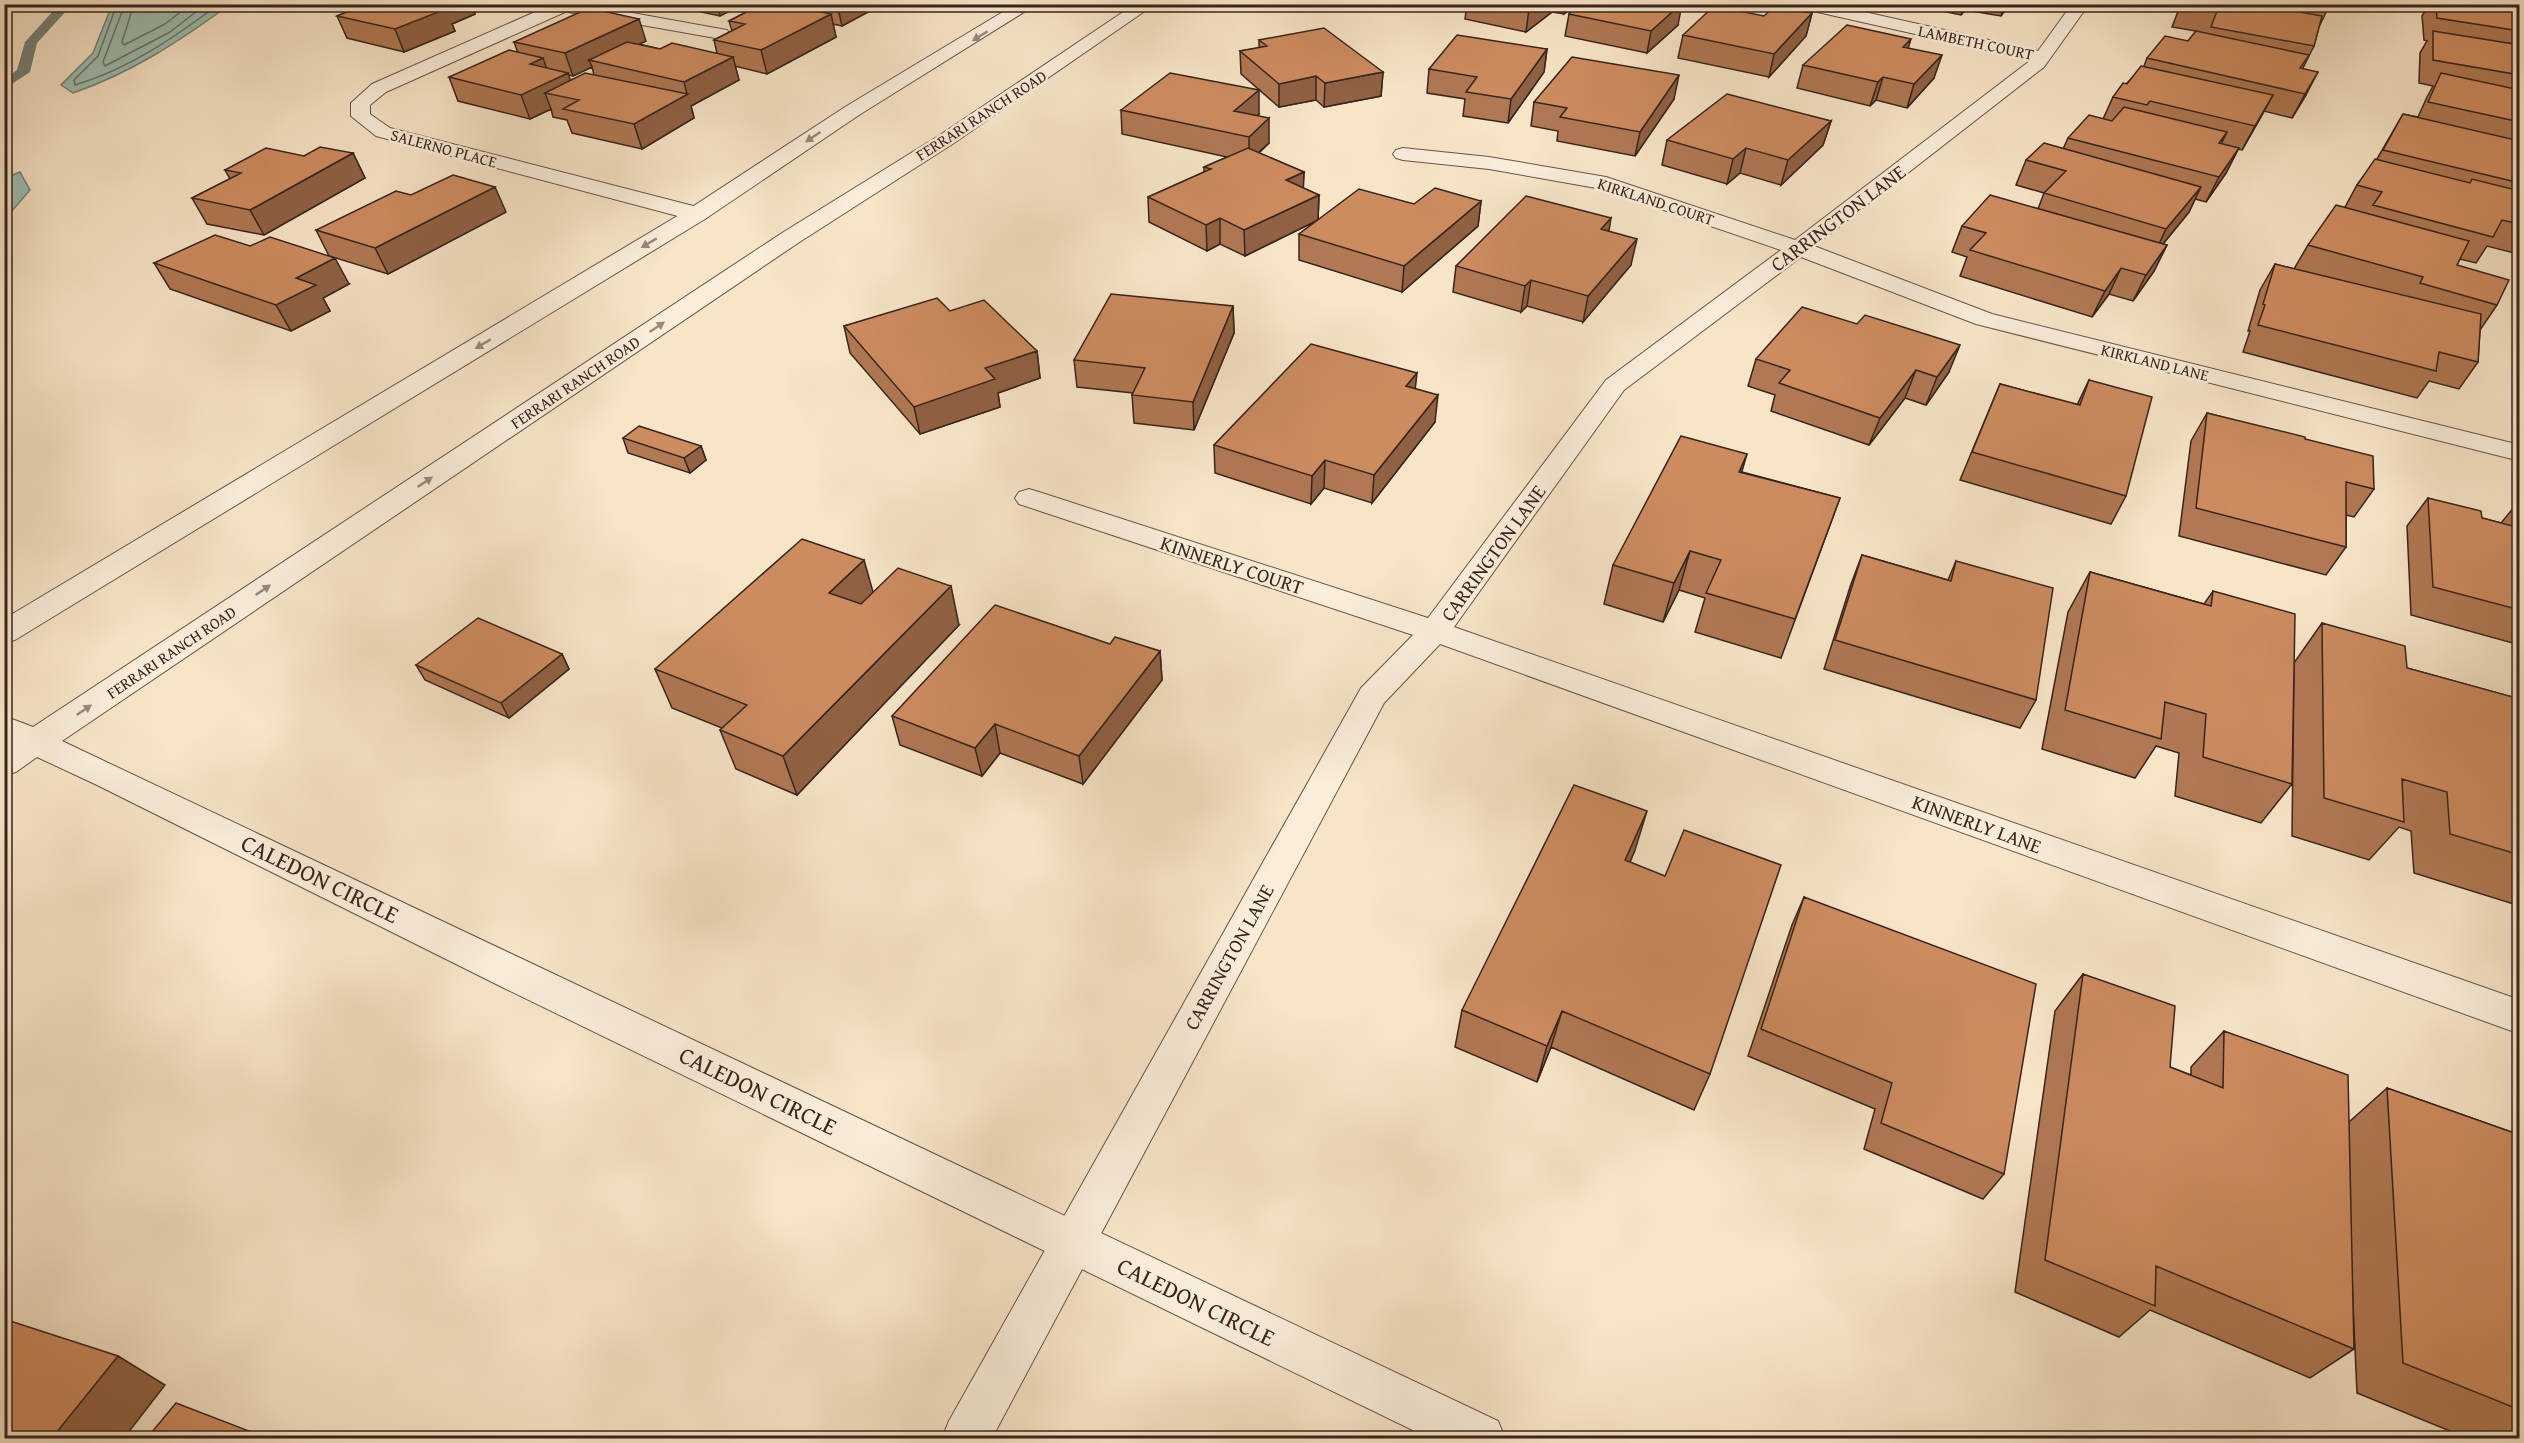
<svg xmlns="http://www.w3.org/2000/svg" width="2524" height="1443" font-family="'Gentium Book Plus',serif">
<style>
.water{fill:#9dbfb4;stroke:#748178;stroke-width:1.5}
.lines{fill:none;stroke-linecap:round;stroke-linejoin:round}
.shore{stroke:#6a7268;stroke-width:1.5}
.stream{fill:#748178;fill-rule:evenodd}
.service-casing{stroke:#675448;stroke-width:2}
.minor-casing{stroke:#675448;stroke-width:2}
.tertiary-casing{stroke:#675448;stroke-width:2}
.service{fill:#faeedb;fill-rule:evenodd}
.minor{fill:#faeedb;fill-rule:evenodd}
.tertiary{fill:#faeedb;fill-rule:evenodd}
.wall{fill:#b07853;stroke:#37241d;stroke-width:1.5;fill-rule:evenodd}
.shaded-wall{fill:#906143;stroke:#37241d;stroke-width:1.5}
.building{fill:#cd8b60;stroke:#37241d;stroke-width:1.5}
.oneway{fill:#98897c}
.labels{text-anchor:middle;stroke-width:5;stroke-linejoin:round;paint-order:stroke}
.far-street-label{font-size:16px;fill:#37241d;stroke:#faeedb}
.street-label{font-size:20px;fill:#37241d;stroke:#faeedb}
.near-street-label{font-size:24px;fill:#37241d;stroke:#faeedb}
</style>
<rect width="100%" height="100%" fill="#f8e5c8"/>
<filter id="stains"><feTurbulence type="fractalNoise" baseFrequency=".00333" numOctaves="4"/><feColorMatrix values="0 0 0 0 .2 0 0 0 0 .09 0 0 0 0 .02 0 0 0 .5 -.17"/></filter>
<radialGradient id="worn" r=".72"><stop offset=".6" stop-color="#630" stop-opacity="0"/><stop offset="1" stop-color="#630" stop-opacity=".3"/></radialGradient>
<path class="water" d="M112 5V4L229 5C180 41 131 73 73 93L61 85 93 53Z
M20 172 30 190 5 219V178Z"/>
<g class="lines">
<path class="shore" d="M117 4 98 56 74 80 75 85C129 69 175 37 219 4
M125 4 103 62 105 66 170 32 206 4
M134 4 122 42 124 45 165 24 191 4"/>
<path class="stream" d="M56 4H68L67 10 37 43 30 72 4 89V79L17 70 25 42 55 9Z"/>
<defs>
<path id="service" d="M556 4H583L721 29 727 30 730 34 727 38 721 39 563 11 557 10Z"/>
<path id="minor" d="M553 4H576L574 8 386 92 370 105V114L390 128 705 209 708 214 705 219 697 220 689 219 376 136 351 116V103L372 84Z
M1796 4H1829L2038 51 2072 4H2089L2044 67 1814 246 1992 314 2520 445V461L1976 324 1801 257 1624 390 1454 627 2520 1000V1034L1440 644 1384 703 992 1438H942L949 1421 1361 688 1413 635 1019 504 1015 498 1019 492 1029 489 1039 492 1428 618 1606 380 1781 250 1602 189 1489 169 1403 160 1396 158 1393 154 1396 150 1403 148 1489 157 1606 177 1795 240 2031 60 1804 9Z"/>
<path id="tertiary" d="M1016 4H1037L859 115 705 219 15 640 4 643V619L689 209 845 107Z
M1135 4H1155L954 143 798 243 62 741 1498 1421 1505 1438H1429L504 988 97 785 37 757 16 772 4 775V746L8 744 4 742V716L33 727 782 233 940 135Z"/>
</defs>
<use href="#service" class="service-casing"/>
<use href="#minor" class="minor-casing"/>
<use href="#tertiary" class="tertiary-casing"/>
<use href="#service" class="service"/>
<use href="#minor" class="minor"/>
<use href="#tertiary" class="tertiary"/>
</g>
<path class="wall" d="M366 4H472L475 14 452 24 455 31 404 52 347 38 337 16Z
M664 4H743L720 16Z
M762 4H879V6L842 26 833 24 836 37 767 74 735 66 739 80 691 106 694 118 642 149 572 133 567 120 553 117 551 109 530 119 458 101 449 77 518 53 514 42 646 41 639 44 660 49 717 53 714 40 732 31 729 21ZM592 67 594 75 570 80 568 75 573 76Z
M1453 4H1576L1564 14 1552 12 1526 32 1465 19 1466 11 1453 9Z
M1908 4H2009L2001 16 1965 10 1961 15Z
M2181 4H2330L2319 27 2314 46 2303 68 2306 95 2292 118 2264 111 2242 150 2238 149 2226 173 2206 202 2195 199 2189 212 2163 244 2167 245 2154 271 2133 301 2109 294 2092 317 1960 276 1967 257 1952 252 1962 226 2038 209 2044 193 2016 185 2026 160 2063 149 2068 138 2103 119 2113 97 2144 66 2147 58 2188 41 2196 31 2172 27Z
M2429 4H2520V158L2517 163H2520V246L2514 253 2487 246 2476 263 2460 259 2457 265 2497 305 2480 330 2478 362 2459 389 2429 381 2417 398 2243 352 2250 331H2248L2260 290 2275 264 2294 269 2308 245 2345 207 2357 185 2377 159 2403 114 2418 117 2427 97 2433 86 2419 83 2420 53 2427 41 2424 40 2422 16Z
M1812 13 1806 36 1769 77 1678 58 1683 35 1764 16Z
M1569 14 1678 25 1647 53 1565 36Z
M1259 40 1383 72 1381 96 1324 107 1316 100 1279 107 1241 74 1240 51 1259 48Z
M1908 48 1934 78 1907 108 1876 100 1870 106 1797 88 1803 65Z
M1547 49 1544 72 1508 123 1463 116 1465 99 1427 93 1429 69Z
M1674 99 1635 156 1557 141 1558 131 1531 126 1534 102Z
M1121 110 1259 114 1257 116 1269 143 1259 153 1304 172 1303 188 1319 195 1318 220 1414 204 1481 201 1478 226 1402 292 1299 260V234L1316 221 1245 256 1220 244 1207 251 1149 222 1148 197 1204 172V167L1227 157 1122 134Z
M1831 121 1823 145 1781 185 1740 173 1727 184 1662 165 1667 140Z
M353 153 365 178 264 235 207 224 192 198 230 179 225 170 304 156Z
M506 212 388 274 329 256 316 230Z
M1609 231 1631 265 1583 322 1527 306 1521 312 1453 292 1456 266Z
M154 263 349 284 323 298 330 311 291 331 170 289Z
M1233 306 1234 333 1194 430 1134 423 1132 395 1133 393 1077 387 1074 360Z
M950 311 1037 351 1040 378 998 393 1000 407 920 434 850 353 844 326Z
M1756 359 1949 372 1926 405 1905 398 1869 445 1771 411 1775 395 1748 386Z
M2089 380 2126 496 2111 524 1960 480 2000 384 2077 405Z
M1415 388 1435 422 1372 503 1324 488 1311 504 1215 473 1214 445Z
M2207 413 2305 439 2374 489 2354 517 2346 515V547L2326 575 2179 536 2191 441Z
M623 438 701 446 706 460 690 473 628 453Z
M1742 472 1840 498 1781 658 1695 632 1705 598 1679 590 1663 622 1604 604 1613 565Z
M2428 498 2482 518 2501 523 2520 500V645L2411 615 2407 526Z
M1862 555 1948 580 1956 561 2036 700 2020 728 1824 669 1851 584Z
M2090 572 2204 604 2213 591 2294 663 2322 623 2407 668 2520 699V906L2414 873 2411 831 2399 827 2369 860 2292 836 2294 664 2292 784 2261 823 2175 796 2179 753 2156 746 2135 778 2042 749 2068 612Z
M959 625 797 795 736 769 720 730 722 728 672 708 655 669Z
M1110 644 1160 651 1162 680 1083 784 1000 753 982 776 900 745 892 716Z
M562 654 569 669 509 718 425 680 416 665Z
M1635 850 1630 862 1710 1074 1694 1110 1551 1047 1537 1082 1455 1047 1462 1010Z
M1804 897 2004 1174 1983 1199 1864 1149 1875 1109 1748 1056 1792 925Z
M2083 974 2170 1067 2191 1075V1067L2224 1031 2349 1122 2387 1088 2520 1135V1438H2467L2357 1393 2352 1281 2354 1349 2310 1378 2150 1310 2119 1337 2015 1292 2055 1011Z"/>
<path class="shaded-wall" d="M437 4H472L475 14 452 24 455 31 404 52 395 29Z
M717 4H743L720 16Z
M837 4H879V6L842 26Z
M1535 4H1553L1552 12 1526 32 1529 9Z
M1565 4H1576L1564 14Z
M1681 4H1682L1678 25 1647 53 1651 31Z
M1964 4H1967L1965 10 1961 15Z
M2005 4H2009L2001 16Z
M1812 13 1806 36 1769 77 1774 54Z
M831 14 836 37 767 74 761 50Z
M639 19 646 41 601 62 589 60 592 67 573 76 565 53Z
M1911 39 1904 62 1903 47Z
M1547 49 1544 72 1508 123 1511 99Z
M1942 55 1934 78 1907 108 1914 84Z
M733 57 739 80 691 106 694 118 642 149 634 124 687 94 684 82Z
M543 58 551 81 568 73 576 97 545 93 551 109 530 119 521 95 530 64Z
M1383 72 1381 96 1324 107 1325 83Z
M2318 72 2306 95 2292 118 2305 94Z
M1679 75 1674 99 1635 156 1640 132Z
M1316 76V100L1279 107V84Z
M1883 77 1876 100 1870 106 1878 82Z
M1259 90V114L1236 134 1234 111Z
M2273 95 2260 119 2242 150 2255 126Z
M1269 118V143L1249 161V137Z
M1831 121 1823 145 1781 185 1788 160Z
M2227 132 2215 157 2219 143Z
M1746 148 1740 173 1727 184 1733 159Z
M2239 148 2226 173 2206 202 2219 177Z
M353 153 365 178 264 235 250 210Z
M1304 172 1303 197 1286 180Z
M495 187 506 212 388 274 375 248Z
M2201 187 2189 212 2154 255 2166 229Z
M1319 195 1318 220 1245 256 1244 230Z
M1481 201 1478 226 1402 292 1404 266Z
M1220 218V244L1207 251 1206 225Z
M1611 218 1607 244 1601 229Z
M1637 239 1631 265 1583 322 1588 296Z
M2167 245 2154 271 2133 301 2146 275Z
M335 258 349 284 323 298 330 311 291 331 276 305 296 278Z
M2121 268 2109 294 2092 317 2105 291Z
M1531 280 1527 306 1521 312 1525 286Z
M1233 306 1234 333 1194 430 1193 402Z
M1960 345 1949 372 1926 405 1937 377Z
M1037 351 1040 378 998 393 1000 407 920 434 914 407 985 368Z
M1916 370 1905 398 1869 445 1880 418Z
M1417 373 1414 400 1406 386Z
M1438 395 1435 422 1372 503 1374 475Z
M701 446 706 460 690 473 684 458Z
M1747 454 1736 492 1739 472Z
M1325 460 1324 488 1311 504 1312 476Z
M1690 551 1679 590 1663 622 1674 583Z
M864 560 875 599 840 632 829 593Z
M951 586 959 625 797 795 783 756Z
M1160 651 1162 680 1083 784 1079 756Z
M562 654 569 669 509 718 501 703Z
M995 724 1000 753 982 776 975 748Z
M1647 811 1635 850 1614 899 1625 860Z
M1562 1011 1551 1047 1537 1082 1547 1046Z
M118 1356 165 1385 124 1438H52Z"/>
<path class="building" d="M366 4H437L434 6 446 9 395 29 337 16Z
M762 4H784L831 14 761 50 714 40 745 24 729 21Z
M1506 4H1535L1529 9Z
M1580 4H1681L1651 31 1569 14Z
M2182 4H2256L2322 16 2314 46 2211 27 2217 11Z
M2318 4H2330V7Z
M2436 4H2520V31L2437 18Z
M1714 6 1764 16 1775 6 1812 13 1774 54 1683 35Z
M589 8 639 19 565 53 514 42Z
M1847 25 1911 39 1903 47 1942 55 1914 84 1883 77 1878 82 1803 65Z
M1324 28 1383 72 1325 83 1316 76 1279 84 1240 51 1267 46 1259 40Z
M2196 31 2309 55 2300 68 2318 72 2305 94 2147 58 2165 36 2188 41Z
M2433 31 2520 45V75L2433 60Z
M1457 35 1547 49 1511 99 1466 92 1477 77 1429 69Z
M627 42 660 49 672 43 733 57 684 82 589 60Z
M509 50 543 58 530 64 568 73 521 95 449 77Z
M1572 57 1679 75 1640 132 1560 117 1567 108 1534 102Z
M2141 66 2273 95 2255 126 2150 101 2147 105 2113 97 2123 83 2127 84Z
M585 73 688 94 634 124 563 109 579 100 545 93Z
M1170 73 1259 90 1234 111 1269 118 1249 137 1121 110Z
M2441 73 2520 90V122L2428 102Z
M1727 94 1831 121 1788 160 1746 148 1733 159 1667 140Z
M2124 107 2227 132 2219 143 2239 148 2219 177 2068 138 2089 115 2112 121Z
M2403 114 2520 141V158L2517 163H2520V183L2383 150Z
M2044 143 2201 187 2166 229 2044 193 2066 171 2026 160Z
M320 147 353 153 250 210 192 198 241 173 225 170 266 148 304 156Z
M1248 148 1304 172 1286 180 1319 195 1244 230 1220 218 1206 225 1148 197 1211 169 1204 167Z
M2375 159 2470 183 2472 179 2520 191V224L2502 220 2493 237 2373 205 2382 192 2357 185Z
M453 175 495 187 375 248 316 230 396 191 411 195Z
M1435 188 1481 201 1404 266 1299 234 1359 189 1414 204Z
M1990 195 2167 245 2146 275 2121 268 2105 291 1970 250 1986 233 1962 226Z
M1526 196 1611 218 1601 229 1637 239 1588 296 1531 280 1525 286 1456 266Z
M2336 205 2469 241 2457 265 2509 280 2497 305 2420 283 2423 277 2308 245Z
M215 235 250 246 270 237 335 258 296 278 316 285 276 305 154 263Z
M2275 264 2481 314 2478 362 2439 352 2436 371 2258 325 2265 305 2263 304Z
M1111 294 1233 306 1193 402 1132 395 1145 368 1074 360Z
M937 298 950 311 984 300 1037 351 985 368 995 379 914 407 844 326Z
M1802 307 1857 324 1865 315 1960 345 1937 377 1916 370 1880 418 1779 383 1790 370 1756 359Z
M1311 344 1417 373 1406 386 1438 395 1374 475 1325 460 1312 476 1214 445Z
M2089 380 2152 397 2126 496 1972 452 2000 384 2080 405Z
M2207 413 2305 437V439L2373 456 2374 489 2346 482V547L2196 508Z
M639 426 701 446 684 458 623 438Z
M1681 436 1747 454 1739 472 1840 498 1795 619 1706 593 1721 560 1690 551 1674 583 1613 565Z
M2428 498 2481 511 2482 518 2520 528V610L2433 587Z
M802 539 864 560 829 593 861 604 898 568 951 586 783 756 720 730 747 705 655 669Z
M1862 555 1951 581 1956 561 2053 588 2036 700 1835 640Z
M2090 572 2211 606 2213 591 2295 614 2292 784 2203 757 2206 714 2165 702 2161 739 2065 710Z
M995 605 1110 644 1115 637 1160 651 1079 756 995 724 975 748 892 716Z
M478 618 562 654 501 703 416 665Z
M2322 623 2405 646 2407 668 2520 699V855L2450 834 2447 792 2402 779 2404 822 2324 798Z
M1574 785 1647 811 1625 860 1665 876 1684 830 1781 865 1710 1074 1562 1011 1547 1046 1462 1010Z
M1804 897 2036 984 2004 1174 1881 1123 1892 1083 1761 1029Z
M2083 974 2175 1006 2170 1067 2223 1088 2224 1031 2348 1075 2354 1349 2156 1266 2155 1306 2045 1260Z
M2387 1088 2520 1135V1410L2403 1363Z
M4 1319 118 1356 52 1438H4Z
M176 1403 267 1438H147Z"/>
<defs><path id="oneway-solid" d="M-6-.8H1V-3.2L6.5 0L1 3.2V.8H-6Z" transform="scale(1.5)"/></defs>
<g class="oneway">
<use href="#oneway-solid" transform="translate(980 36) rotate(148)"/>
<use href="#oneway-solid" transform="translate(813 137) rotate(146)"/>
<use href="#oneway-solid" transform="translate(649 243) rotate(149)"/>
<use href="#oneway-solid" transform="translate(657 327) rotate(-34)"/>
<use href="#oneway-solid" transform="translate(483 344) rotate(149)"/>
<use href="#oneway-solid" transform="translate(425 482) rotate(-34)"/>
<use href="#oneway-solid" transform="translate(263 590) rotate(-34)"/>
<use href="#oneway-solid" transform="translate(84 710) rotate(-34)"/>
</g>
<g class="labels">
<g class="far-street-label">
<text transform="translate(1976 42) rotate(12)" y="6">LAMBETH COURT</text>
<text transform="translate(981 115) rotate(-33)" y="6">FERRARI RANCH ROAD</text>
<text transform="translate(444 148) rotate(15)" y="6">SALERNO PLACE</text>
<text transform="translate(1656 201) rotate(18)" y="6">KIRKLAND COURT</text>
<text transform="translate(2155 362) rotate(14)" y="6">KIRKLAND LANE</text>
<text transform="translate(575 382) rotate(-34)" y="6">FERRARI RANCH ROAD</text>
<text transform="translate(171 652) rotate(-34)" y="6">FERRARI RANCH ROAD</text>
</g>
<g class="street-label">
<text transform="translate(1838 218) rotate(-37)" y="7">CARRINGTON LANE</text>
<text transform="translate(1493 553) rotate(-54)" y="7">CARRINGTON LANE</text>
<text transform="translate(1232 565) rotate(18)" y="7">KINNERLY COURT</text>
<text transform="translate(1977 824) rotate(20)" y="7">KINNERLY LANE</text>
<text transform="translate(1229 957) rotate(-61)" y="7">CARRINGTON LANE</text>
</g>
<g class="near-street-label">
<text transform="translate(320 879) rotate(26)" y="8">CALEDON CIRCLE</text>
<text transform="translate(758 1091) rotate(26)" y="8">CALEDON CIRCLE</text>
<text transform="translate(1196 1302) rotate(26)" y="8">CALEDON CIRCLE</text>
</g>
</g>
<rect width="2524" height="1443" fill="none" stroke="#f8e5c8" stroke-width="24"/>
<rect x="6" y="6" width="2512" height="1431" fill="none" stroke="#37241d" stroke-width="3"/>
<rect x="12" y="12" width="2500" height="1419" fill="none" stroke="#37241d" stroke-width="1.5"/>
<rect width="100%" height="100%" filter="url(#stains)"/>
<rect width="100%" height="100%" fill="url(#worn)"/>
</svg>
